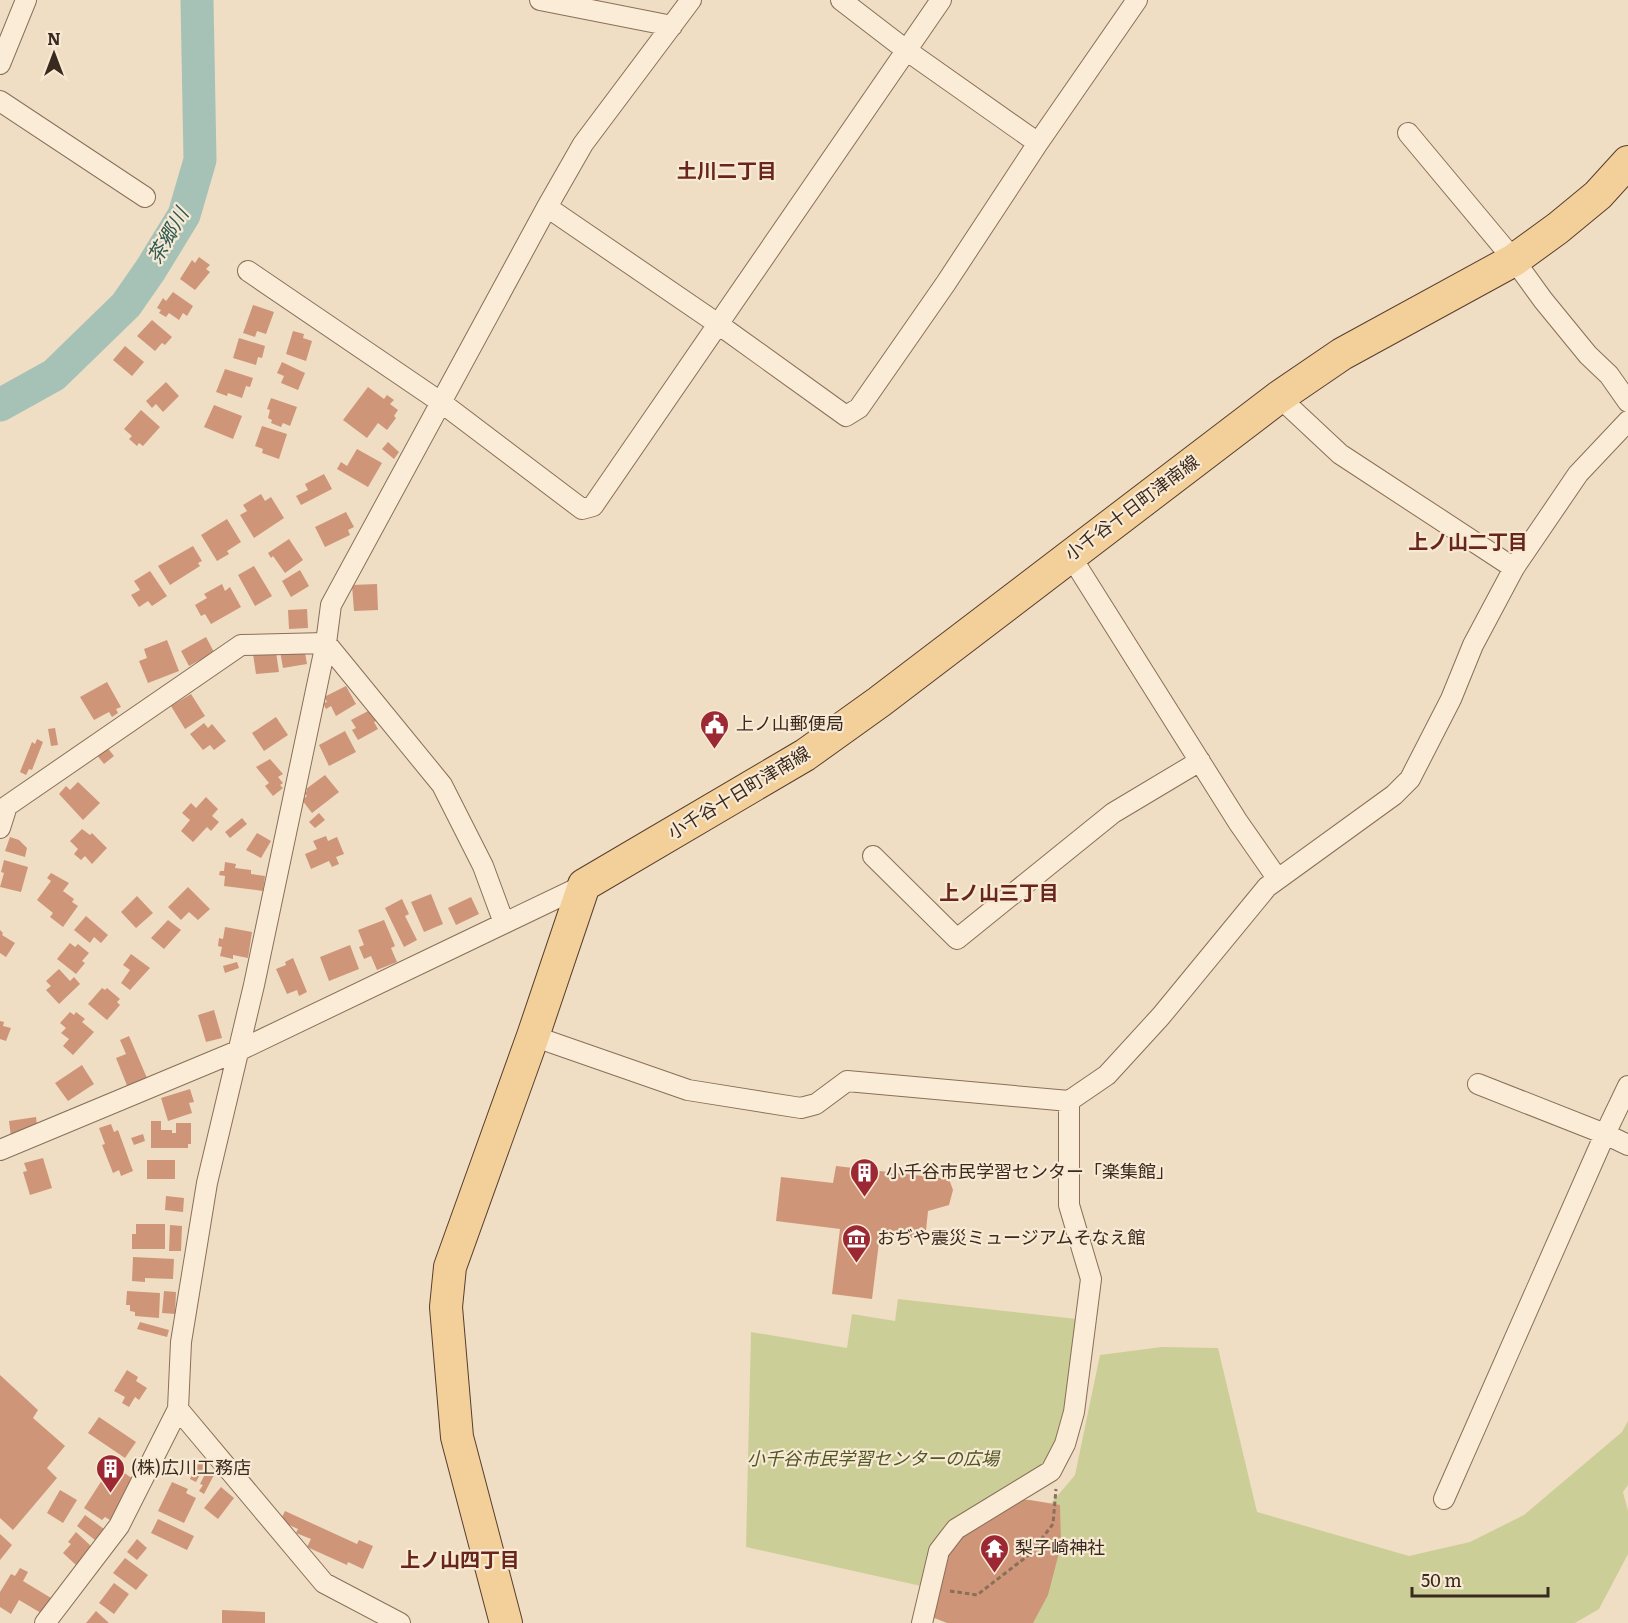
<svg xmlns="http://www.w3.org/2000/svg" width="1628" height="1623" viewBox="0 0 1628 1623" font-family="Literata,'Noto Sans JP',serif">
<style>
.green{fill:#ccce97}
.lines{fill:none;stroke-linecap:round;stroke-linejoin:round}
.river{stroke:#a6c2b7;stroke-width:33}
.building{fill:#cf9578}
.minor-casing{stroke:#8a6f59;stroke-width:22}
.primary-casing{stroke:#583e2e;stroke-width:34}
.path{stroke:#8a6f59;stroke-width:3;stroke-dasharray:4.5 3;stroke-linecap:butt}
.minor{stroke:#faecd7;stroke-width:20}
.primary{stroke:#f3d09a;stroke-width:32}
.labels{text-anchor:middle;stroke-width:4.5;stroke-linejoin:round;paint-order:stroke}
.street-label{font-size:18px;fill:#3a291e;stroke:#f7e9d3}
.poi-label{font-size:18px;fill:#3a291e;stroke:#f7e9d3;text-anchor:start}
.park-label{font-size:18px;font-style:italic;fill:#4f5724;stroke:#f7e9d3}
.neighbourhood-label{font-size:20px;font-weight:bold;fill:#68251c;stroke:#f7e9d3}
.water-label{font-size:20px;font-style:italic;fill:#2d5a53;stroke:#f7e9d3}
</style>
<rect width="100%" height="100%" fill="#efdec3"/>
<path class="green" d="M898,1299L1086,1320L1060,1454L930,1588L746,1547L751,1332L847,1348L852,1314L895,1321Z
M1162,1347L1218,1348L1257,1512L1409,1556L1470,1542L1524,1515L1622,1432L1628,1421V1485L1623,1492L1628,1511V1554L1599,1609L1575,1623H950L1075,1475L1100,1355Z"/>
<g class="lines">
<path class="river" d="M0,405L54,375L126,305L151,269L184,215L200,160L197,0"/>
</g>
<path class="building" d="M199,257L210,265L206,269L210,272L195,290L180,279L192,260L195,263Z
M173,292L193,306L187,316L183,313L179,320L169,313L166,317L159,313L161,310L157,308L163,298L166,301Z
M253,305L274,312L266,334L257,331L255,337L243,333Z
M152,320L172,337L165,345L162,343L155,351L137,336Z
M293,331L304,334L303,338L312,341L306,361L286,354Z
M239,338L265,346L262,358L258,357L256,365L233,358Z
M125,346L144,362L132,376L113,360Z
M282,362L305,373L298,390L281,383L284,376L277,373Z
M225,369L253,378L250,387L246,386L242,398L228,393L227,396L216,392Z
M166,382L179,396L163,412L156,404L152,408L146,401Z
M368,387L384,399L387,395L394,400L390,404L398,410L394,416L396,418L387,430L378,423L367,438L343,420Z
M271,398L297,407L290,426L283,423L281,427L271,423L272,420L268,418L270,410L267,409Z
M214,405L242,416L233,439L204,427Z
M141,410L160,427L143,446L139,443L137,446L129,439L132,436L124,429Z
M262,426L287,434L279,459L262,453L263,449L255,446Z
M388,442L399,452L394,459L382,449Z
M357,449L382,463L368,487L337,469L341,462L347,466Z
M324,474L332,489L301,505L296,496L308,490L305,484Z
M261,494L265,501L271,497L284,518L254,538L240,515L247,511L243,505Z
M346,512L354,527L348,530L350,535L325,547L315,527Z
M227,519L241,542L227,551L229,554L217,561L201,535Z
M289,539L303,560L285,573L273,556L271,558L268,553Z
M193,546L202,561L198,563L200,566L170,585L158,566Z
M254,566L272,596L255,606L238,575Z
M300,570L309,586L291,597L282,581Z
M150,571L167,596L152,606L148,601L139,607L131,595L140,590L134,581Z
M222,584L225,591L230,587L241,607L211,624L205,614L201,616L195,605L207,598L204,594Z
M377,584L378,610L354,611L352,585Z
M307,609L308,628L289,629L288,610Z
M206,637L215,654L202,665L200,660L189,666L181,651Z
M167,640L179,671L148,683L139,661L147,658L144,649Z
M304,647L307,664L283,668L280,651Z
M276,652L279,672L256,674L253,654Z
M107,682L121,707L116,709L118,713L112,717L109,712L94,720L80,697Z
M346,686L356,704L336,716L331,706L326,709L323,703L327,702L324,697Z
M191,694L205,716L185,729L171,706Z
M372,709L378,720L374,722L378,729L358,740L352,730L356,728L351,720Z
M276,717L288,735L264,751L252,733Z
M204,723L208,728L212,724L226,741L214,750L210,745L203,750L190,734Z
M55,728L58,745L51,746L48,729Z
M345,731L356,752L329,766L319,745Z
M37,739L43,742L32,770L29,769L26,775L20,772L32,742L35,744Z
M106,746L114,756L104,764L96,754Z
M270,759L283,774L278,777L283,783L280,785L283,788L273,796L265,786L269,783L256,767Z
M325,775L339,792L312,813L302,800L307,796L304,793L307,791L306,789Z
M78,782L100,803L83,820L59,794L66,786L70,790Z
M206,797L218,809L212,816L219,822L211,831L207,827L193,842L181,831L190,820L182,813L191,803L196,808Z
M319,813L325,820L315,828L309,822Z
M242,818L247,824L230,838L225,832Z
M82,829L90,835L92,833L107,848L92,864L85,856L81,860L74,854L78,849L70,841Z
M257,833L271,841L261,858L246,850Z
M326,836L328,841L337,837L344,854L336,857L339,864L332,867L329,861L311,869L305,854L317,849L313,841Z
M10,837L19,840L27,848L25,857L5,851Z
M4,860L28,867L21,892L0,887L4,873L1,872Z
M225,862L236,864L235,868L251,870V874L265,876L263,891L224,886L225,876L219,875L220,871H224Z
M51,873L69,883L63,891L74,899L72,902L78,906L63,927L50,917L53,913L37,900L51,881L47,878Z
M188,887L210,909L198,920L189,912L181,920L168,907Z
M431,894L443,924L424,932L411,902Z
M137,896L153,913L136,928L121,912Z
M471,897L479,914L456,925L448,908Z
M402,899L409,914L405,916L417,940L404,947L385,908Z
M86,916L108,935L101,943L94,937L90,943L74,930Z
M168,920L181,930L164,949L151,938Z
M384,920L395,946L391,948L397,962L377,970L371,956L364,959L359,947L364,945L358,930Z
M225,927L252,932L248,958L233,955V959L220,956L222,947L218,946L219,938L223,939Z
M0,930L3,933L2,935L15,943L6,957L0,953Z
M70,943L75,947L78,944L89,953L82,961L85,963L76,974L57,959Z
M350,945L359,969L329,981L320,957Z
M131,954L150,968L130,990L121,983L130,970L123,965Z
M293,958L307,992L299,996L297,990L287,994L276,969L286,965L285,962Z
M237,962L239,968L225,973L223,966Z
M59,969L70,981L74,977L80,984L59,1004L46,990L51,986L46,981Z
M102,988L105,990L107,988L120,999L117,1002L120,1005L107,1020L88,1004Z
M214,1010L222,1038L206,1042L198,1015Z
M70,1012L74,1015L76,1012L85,1019L82,1022L94,1032L73,1055L63,1046L69,1039L61,1033L66,1028L60,1023Z
M0,1021L4,1022L3,1026L11,1028L6,1041L0,1039Z
M129,1036L150,1085L130,1093L116,1058L126,1054L120,1040Z
M82,1065L94,1084L68,1101L55,1083Z
M190,1089L194,1102L189,1103L192,1113L168,1121L161,1098Z
M36,1117L38,1134L11,1137L9,1121Z
M151,1121H161V1130H172V1133H176V1123H191V1144H188V1148H151Z
M111,1124L114,1132L118,1130L133,1171L121,1176L119,1170L113,1173L102,1145L105,1144L99,1128Z
M143,1134L145,1141L134,1145L131,1138Z
M43,1158L52,1188L30,1195L23,1172L27,1171L24,1163Z
M147,1160H175V1179H147Z
M836,1166L949,1179L953,1190L949,1205L928,1211L925,1240L880,1234L872,1299L832,1294L840,1229L776,1221L781,1177L833,1183Z
M166,1196L184,1198L183,1212L165,1210Z
M136,1224H165V1249H132V1234H136Z
M170,1225L182,1226L181,1251H169Z
M133,1257L174,1259L173,1279L145,1278V1282L132,1281Z
M127,1291L160,1293L159,1318L135,1316V1312L130,1311V1305H126Z
M164,1291L176,1292L175,1314L162,1313Z
M140,1322L169,1330L167,1337L137,1329Z
M127,1370L138,1377L136,1381L147,1388L139,1400L135,1397L129,1407L122,1403L125,1397L114,1391Z
M0,1375L38,1410L33,1418L65,1446L47,1468L57,1478L13,1530L0,1518Z
M99,1417L136,1442L125,1458L88,1433Z
M115,1460L124,1466L120,1470L136,1481L110,1520L105,1517L102,1520L84,1508Z
M199,1462L205,1465L196,1482L190,1479Z
M207,1470L215,1473L204,1494L199,1491L203,1485L200,1484Z
M172,1482L188,1489L186,1493L196,1498L184,1523L158,1511Z
M221,1487L234,1498L218,1519L204,1508Z
M60,1490L77,1500L63,1523L47,1513Z
M1004,1499L1030,1500L1060,1505L1061,1545L1048,1595L1033,1623H947L924,1614L939,1551Z
M285,1511L357,1544L359,1540L373,1546L363,1569L348,1562L347,1565L307,1547L311,1539L296,1533L298,1529L280,1521Z
M85,1515L104,1529L95,1540L77,1526Z
M158,1519L194,1536L187,1550L151,1533Z
M76,1532L92,1547L76,1565L63,1553L71,1544L68,1542Z
M0,1534L12,1545L0,1560Z
M137,1539L147,1548L137,1560L127,1552Z
M125,1558L148,1575L136,1590L113,1573Z
M20,1568L28,1572L23,1581L51,1598L41,1613L19,1600L11,1614L0,1607V1592L11,1574L15,1576Z
M114,1583L129,1594L114,1614L99,1603Z
M222,1610L265,1612V1623H222Z
M96,1611L109,1623H86Z"/>
<g class="lines">
<defs>
<path id="minor" d="M540,0L672,26
M841,0L906,50L1038,143
M0,64L26,0
M0,101L145,197
M1408,133L1514,260L1543,300L1588,355L1609,375L1628,402
M547,207L718,324L846,416L859,408L946,283L1038,143L1137,0
M248,271L442,403L582,509L593,506L941,0
M1279,397L1340,454L1514,568
M1070,555L1238,822L1277,878
M326,643L442,785L483,866L504,923
M0,828L7,806L241,645L326,643
M873,856L957,939L1113,813L1200,761
M533,1036L688,1090L801,1108L816,1104L847,1081L1069,1101L1107,1075L1161,1016L1267,887L1394,795L1410,779L1451,699L1473,645L1514,568L1578,474L1628,421
M1478,1084L1605,1134L1628,1145
M0,1150L240,1050L584,885
M178,1409L324,1583L400,1623
M1444,1499L1605,1134L1628,1086
M45,1623L119,1526L178,1409L181,1342L207,1183L254,985L326,643L331,605L547,207L583,144L691,0
M922,1623L939,1551L956,1529L1051,1471L1065,1444L1074,1412L1091,1279L1069,1205V1101"/>
<path id="primary" d="M506,1623L457,1437L446,1307L450,1267L533,1036L584,885L805,755L879,702L1279,397L1342,354L1514,260L1558,228L1598,195L1628,162"/>
</defs>
<use href="#minor" class="minor-casing"/>
<use href="#primary" class="primary-casing"/>
<path class="path" d="M950,1591L977,1595L1030,1554L1053,1524L1056,1489"/>
<use href="#minor" class="minor"/>
<use href="#primary" class="primary"/>
</g>
<defs>
<symbol id="civic-pin" viewBox="-11 -11 22 30"><path d="M0 17L-7.5 6A9.5 9.5 0 1 1 7.5 6Z" fill="#9b2832" stroke="#f7e9d3"/><path d="M-.6-6.5H3V-4.5H.6V-3L4-1V1h2V6H-6V1h2V-1L-.6-3ZM-1.2 2.5V6h2.4V2.5Z" fill="#fff"/></symbol>
<symbol id="building-pin" viewBox="-11 -11 22 30"><path d="M0 17L-7.5 6A9.5 9.5 0 1 1 7.5 6Z" fill="#9b2832" stroke="#f7e9d3"/><path d="M-4-6H4V6H1V3H-1V6H-4ZM-2.5-4.3h1.7v1.8h-1.7ZM.8-4.3h1.7v1.8H.8ZM-2.5-1h1.7V.8h-1.7ZM.8-1h1.7V.8H.8Z" fill="#fff"/></symbol>
<symbol id="museum-pin" viewBox="-11 -11 22 30"><path d="M0 17L-7.5 6A9.5 9.5 0 1 1 7.5 6Z" fill="#9b2832" stroke="#f7e9d3"/><path d="M0-6L6-3V-2H-6V-3ZM-5-1h2V3h-2ZM-1-1h2V3h-2ZM3-1h2V3H3ZM-6 4H6V6H-6Z" fill="#fff"/></symbol>
<symbol id="temple-pin" viewBox="-11 -11 22 30"><path d="M0 17L-7.5 6A9.5 9.5 0 1 1 7.5 6Z" fill="#9b2832" stroke="#f7e9d3"/><path d="M0-6L5-2H3V0L6.5 2.5H4V6H1.5V3h-3V6H-4V2.5H-6.5L-3 0V-2H-5Z" fill="#fff"/></symbol>
</defs>
<g fill-rule="evenodd">
<use href="#civic-pin" x="698" y="708" width="33" height="45"/>
<use href="#building-pin" x="848" y="1156" width="33" height="45"/>
<use href="#museum-pin" x="840" y="1222" width="33" height="45"/>
<use href="#building-pin" x="94" y="1452" width="33" height="45"/>
<use href="#temple-pin" x="978" y="1532" width="33" height="45"/>
</g>
<g class="labels">
<g class="street-label">
<text transform="translate(1132 508) rotate(-37)" y="6">小千谷十日町津南線</text>
<text transform="translate(739 793) rotate(-31)" y="6">小千谷十日町津南線</text>
</g>
<g class="poi-label">
<text x="736" y="730">上ノ山郵便局</text>
<text x="886" y="1178">小千谷市民学習センター「楽集館」</text>
<text x="877" y="1244">おぢや震災ミュージアムそなえ館</text>
<text x="131" y="1474">(株)広川工務店</text>
<text x="1015" y="1554">梨子崎神社</text>
</g>
<g class="park-label">
<text x="873" y="1465">小千谷市民学習センターの広場</text>
</g>
<g class="neighbourhood-label">
<text x="727" y="178">土川二丁目</text>
<text x="1468" y="549">上ノ山二丁目</text>
<text x="999" y="900">上ノ山三丁目</text>
<text x="460" y="1567">上ノ山四丁目</text>
</g>
<g class="water-label">
<text transform="translate(168 236) rotate(-60)" y="7">茶郷川</text>
</g>
</g>
<g transform="translate(54 54)" stroke="#f7e9d3" stroke-width="4.5" paint-order="stroke">
<path d="M0-4.5L10 22L0 15L-10 22Z" fill="#3a291e"/>
<text y="-9" font-size="16" font-weight="bold" text-anchor="middle" fill="#3a291e">N</text>
</g>
<path d="M1412 1587v9h136v-9" fill="none" stroke="#3a291e" stroke-width="3"/>
<text x="1421" y="1587" font-size="18" fill="#3a291e" stroke="#f7e9d3" stroke-width="4.5" paint-order="stroke">50 m</text>
</svg>
